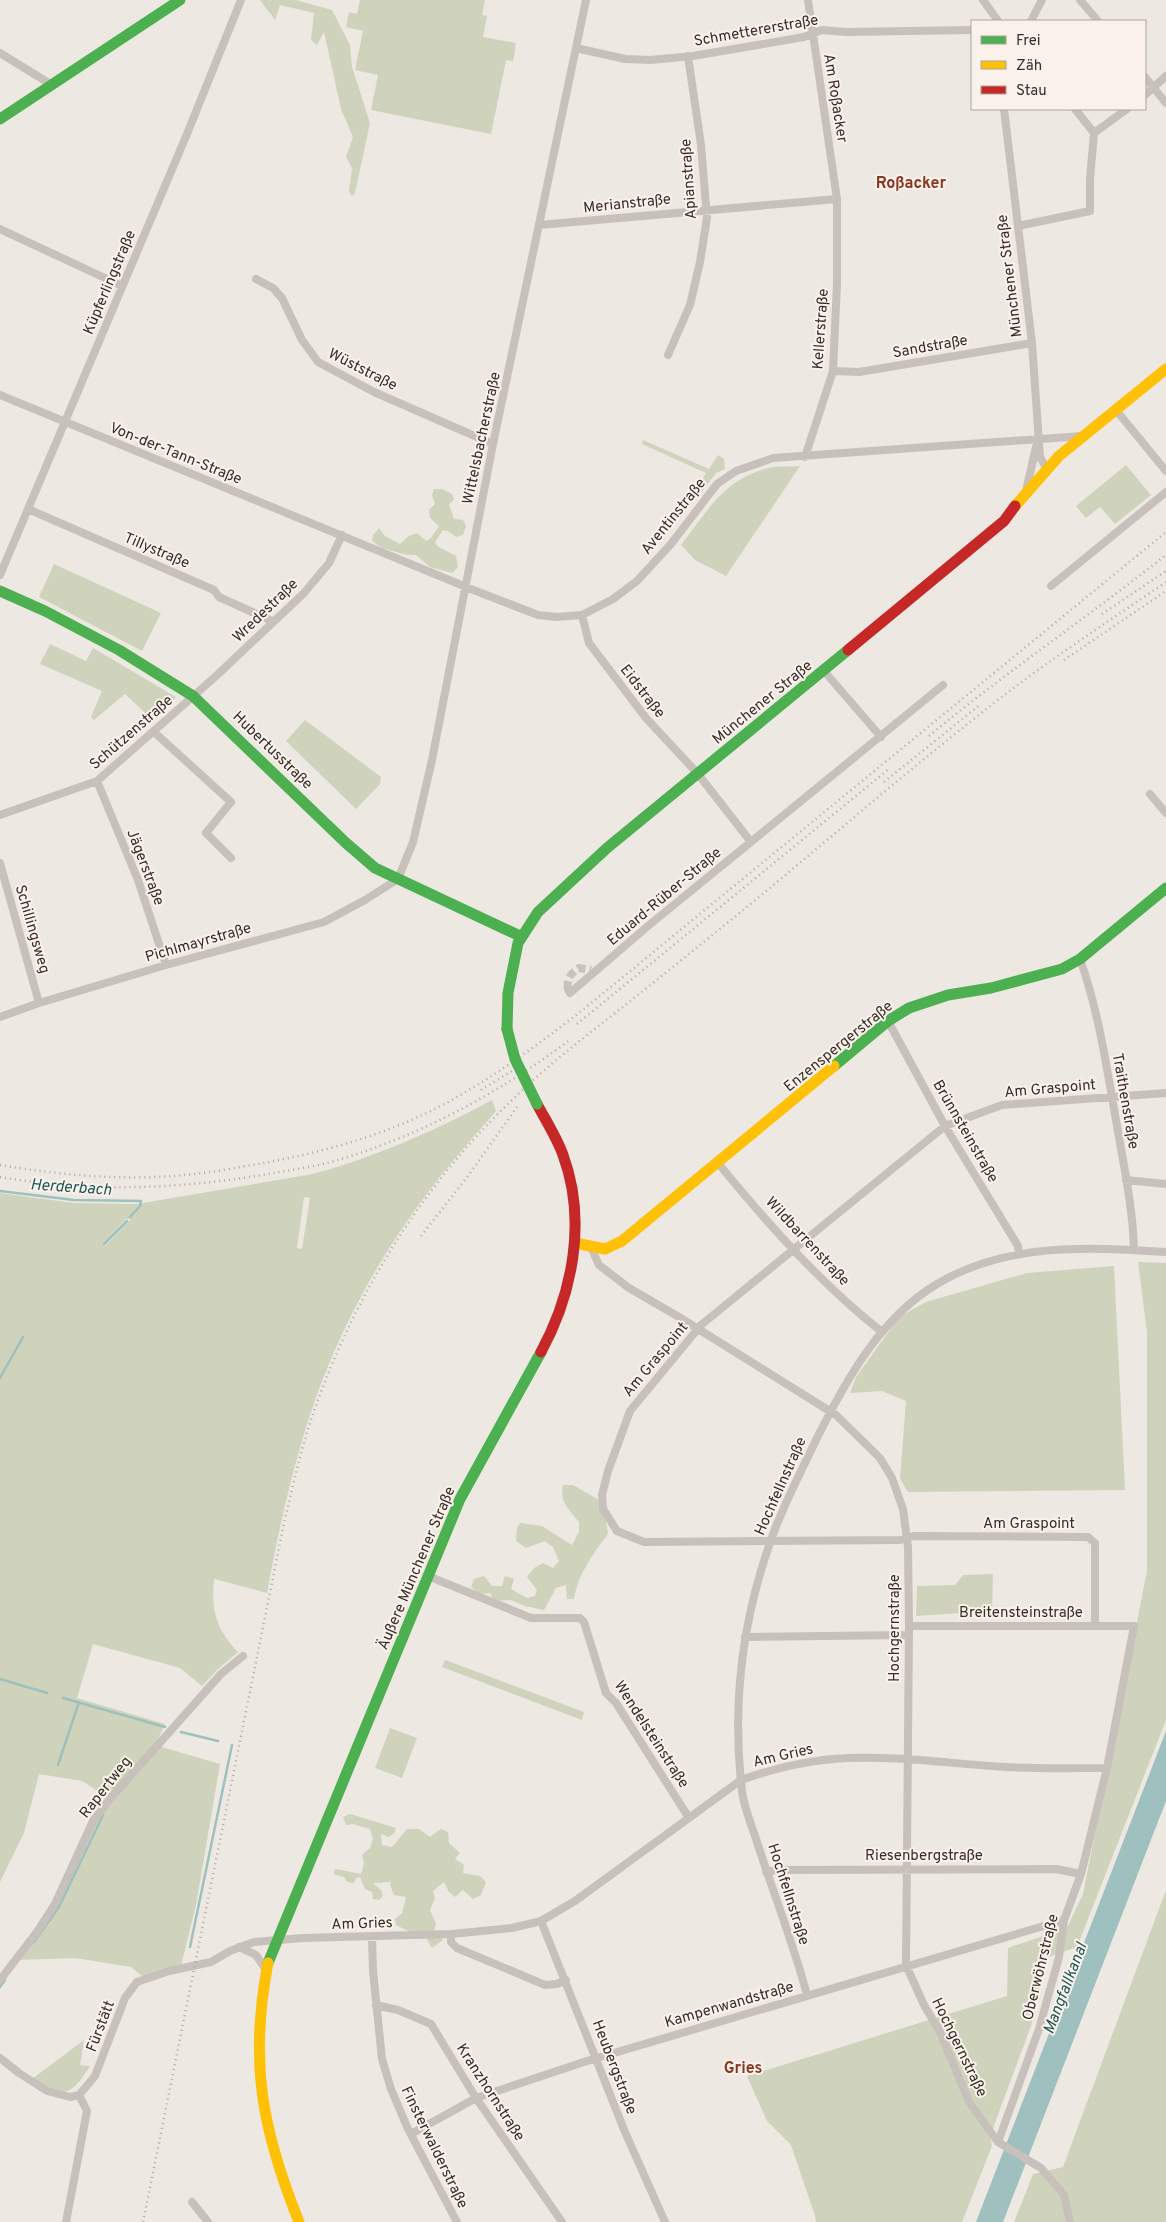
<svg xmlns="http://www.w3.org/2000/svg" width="1166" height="2222" viewBox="0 0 1166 2222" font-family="Overpass,sans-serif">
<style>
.green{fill:#cfd3bc;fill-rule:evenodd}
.water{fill:#9ec0be}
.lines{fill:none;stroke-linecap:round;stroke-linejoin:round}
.stream{stroke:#9ec0be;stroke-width:2.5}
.street-tunnel{stroke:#c9c3bd;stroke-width:8;stroke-dasharray:8 4;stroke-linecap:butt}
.street{stroke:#c7c0bb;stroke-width:8}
.fast{stroke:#4caf50;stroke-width:11}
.slow{stroke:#ffc107;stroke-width:11}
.jam{stroke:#c62828;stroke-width:11}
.rail{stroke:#afa9a5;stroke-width:2.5;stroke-dasharray:1 4;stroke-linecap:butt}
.fast-bridge{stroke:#4caf50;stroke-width:11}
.labels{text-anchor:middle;stroke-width:4;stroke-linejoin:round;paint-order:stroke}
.street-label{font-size:15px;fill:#382d29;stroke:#faf2ea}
.neighbourhood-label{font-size:16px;font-weight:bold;fill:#873722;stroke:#faf2ea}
.water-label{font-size:16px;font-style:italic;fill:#1e5759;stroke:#faf2ea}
</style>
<rect width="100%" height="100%" fill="#ede8e2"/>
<path class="green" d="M260,0H296L332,10L350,45L352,67L370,123L355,193L352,196L349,192L352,168L346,157L353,137L341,109L324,32L317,45L311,40L314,13L280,5L275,20Z
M360,0H485L482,15L487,16L483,37L516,43L513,61L506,60L491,134L371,110L378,75L355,70L363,31L346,27L349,12L357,14Z
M643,440L709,469L718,455L724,459L725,469L716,473L697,498L694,495L706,473L642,444Z
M1126,465L1151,495L1115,524L1100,507L1086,518L1076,506Z
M800,466L726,576L695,560L681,545C709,509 725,477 773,467C782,466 791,467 800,466Z
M434,489H442L452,494L454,500L449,504L454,519L463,520L466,526L463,535L456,537L448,531L443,530L435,542L437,546L456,556L458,567L452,573L430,567L416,555H407L382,548L372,541L373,535L379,528L385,536L400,544L409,536L417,533L426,541L431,538L439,526L430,518L429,510L435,504L432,495Z
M54,564L161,613L142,651L39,597Z
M50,644L86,661L93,648L176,697L153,720L125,694L94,720L91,717L102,691L40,664Z
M305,720L381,777L380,784L356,809L286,741Z
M492,1100L496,1111C466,1146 434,1181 408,1220C360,1288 322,1368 300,1448C286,1496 276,1544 267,1593L214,1579C211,1611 216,1629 238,1652L217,1670L202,1686L180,1668L93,1644L77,1698L165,1724L155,1745L220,1764L196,1905L181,1966L143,1977L131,1967L75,1958L16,1960L39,1933L107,1797L82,1781L39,1774L24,1833L0,1882V1193L74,1203L137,1204L313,1174C375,1157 435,1131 492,1100ZM304,1197L310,1198L302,1249L297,1248ZM126,1219H131L105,1246L102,1244Z
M1138,1262L1166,1263V1720L1077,1947L1046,1958L1031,2026L990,2136L992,2146L962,2222H815L816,2219L791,2145L767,2121L747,2076L1007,1996L1008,1948L1067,1928L1083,1894L1147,1571V1332Z
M1114,1266L1125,1490L908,1492L900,1479L906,1401L882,1391L850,1393L856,1377L899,1317L926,1302L1027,1273Z
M563,1485H573L599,1500L606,1521L608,1534C593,1554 578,1574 574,1599H567L566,1585L556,1588L544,1610L525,1606L511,1600L494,1601L490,1593L479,1594L471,1587L474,1579L484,1576L492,1586H502L505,1576L514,1579L511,1589L527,1598L535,1596L537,1590L527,1577L534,1568L543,1563L553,1568L559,1561L553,1547L545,1541L526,1548L516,1541L517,1528L520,1523L542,1526L572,1545L579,1532V1522C569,1509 559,1502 563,1485Z
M993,1574L992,1611L916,1616L917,1586L955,1585L963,1575Z
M445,1660L584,1712L582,1720L442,1667Z
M390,1728L417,1738L402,1778L375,1768Z
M350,1814L396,1828L394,1834L388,1837L381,1834L382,1845L392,1847L407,1829H419L430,1837L441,1829L448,1832L449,1843L460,1853L455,1859L464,1865L463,1873L480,1876L486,1882L481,1895L473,1899L463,1890L455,1897L449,1892L444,1882L433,1891L435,1899L430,1910L436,1924L434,1931L443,1940L432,1948L422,1931L410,1932L396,1925L395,1919L402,1913L406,1897L394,1895L390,1885L391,1882L373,1883L381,1890L383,1896L379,1900L373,1899L372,1892L365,1889L360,1877L356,1878L354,1883L347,1882L344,1877L335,1875L334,1872L336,1869L361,1874L364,1863L362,1855L370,1848L373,1839L370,1829L353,1824L346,1825L343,1817Z
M1166,1890V2222H1014L1033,2174L1063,2167Z
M84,2040L80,2065L90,2066C70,2098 63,2098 32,2079Z"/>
<path class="water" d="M1166,1731V1801L1003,2222H976Z"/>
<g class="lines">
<path class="stream" d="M0,1191L74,1200L141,1201L140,1206L130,1217
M104,1244L127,1221
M0,1378L23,1337
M0,1679L47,1693
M63,1698L165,1727
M181,1732L218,1741
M58,1765L79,1702
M34,1942L59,1907L103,1815
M190,1947L232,1745
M0,1987L5,1980"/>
<path class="street-tunnel" d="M568,989C566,979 571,973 579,968L591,970"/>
<path class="street" d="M983,0L998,21
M1080,0L1098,21
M1031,21L1042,0
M576,48L625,59L650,60L693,56L804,37L822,30L845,32L972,30
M0,53L52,85
M1145,77L1166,103
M1145,95L1166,76
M1004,109L1032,343L1040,457L1047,469
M1094,133L1127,109
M539,225L837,199
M1018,226L1090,211V179L1094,133L1075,109
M0,229L122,286
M256,279L273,288L282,298L302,340L318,362L374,392L493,444
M668,355L690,305L700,262L707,218L701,145L688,56
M833,371L859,372L1032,343
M0,395L476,591L538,615L557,617L582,615L613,599L637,581L671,544L717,484L736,471L773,458L1083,436
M1116,410L1166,471
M805,457L833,371L837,283V199L808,0
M1026,491L1036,447
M28,509L214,590L219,597L272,621
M0,575L187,134L241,0
M1051,586L1166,492
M582,615L589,643L646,718L698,774L751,842
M824,671L881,737
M154,732L231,802L206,833L231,858
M97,781L138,880L166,965
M1150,794L1166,813
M0,815L97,781L215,677L304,593L329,563L342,535
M0,863L39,1003
M1080,959C1099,1012 1107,1070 1117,1126C1124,1167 1133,1209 1134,1250
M568,989L570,993L648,926L943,685
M0,1017L39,1003L166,965L324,922L365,900L398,879L413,842L432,760L493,444L586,0
M888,1021L945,1126L1018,1246L1019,1254
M718,1163C767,1223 821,1284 882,1332
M1126,1180L1166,1184
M591,1247L599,1265L629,1288L679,1317L836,1415L880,1458L892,1478L903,1509L908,1547L909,1626L906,1965L924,2005L940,2032L969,2102L998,2142L1041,2168L1064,2195L1070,2222
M428,1576L531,1618H580L584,1622L606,1693L616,1703L689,1818
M909,1626H1134L1107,1768L1081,1874L1064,1920L1059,1957L1039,2029L998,2142
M1095,1626V1543L1088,1537L914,1536L900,1540L644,1542L617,1531L603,1509L602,1495L608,1471L630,1411L701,1325L945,1126L1002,1105L1166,1093
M745,1637L909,1635
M766,1872L776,1870L1056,1869L1081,1874
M541,1921L625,2132L665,2222
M451,1934V1942L457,1948L545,1985L557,1984L566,1980
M372,1936L373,1971L382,2059L391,2089L408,2129L457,2222
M239,1947L256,1955L266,1970
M0,1980L37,1932L55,1904L93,1821L109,1800L221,1674L243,1656
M807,1995C794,1945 774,1895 758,1845C753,1828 744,1809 742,1791C732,1707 742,1621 771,1540C783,1505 801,1472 817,1438C846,1380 880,1318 937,1284C1007,1242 1088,1247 1166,1252
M376,2005L398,2010L431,2024L476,2098L562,2222
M0,2058L19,2073L47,2091L70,2097L79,2095L95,2076L125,1998L137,1982L169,1971L211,1962L230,1951L254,1942L303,1938L451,1934L512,1928L541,1921L575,1901L741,1780C775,1768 813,1759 849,1758C901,1756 953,1764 1005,1767C1039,1769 1073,1768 1107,1768
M411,2134L476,2098L587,2061L1064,1920
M192,2202L208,2222
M66,2222L87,2111L79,2095"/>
<path class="fast" d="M0,119L180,0
M0,591L45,611L119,650L193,696L346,843L375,868L520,936
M507,1029L508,993L518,943L538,912L607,848L848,650
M834,1066L888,1021L909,1008L948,995L991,988L1062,969L1080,959L1166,888
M268,1963L460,1499L541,1352"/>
<path class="slow" d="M1015,506L1059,456L1166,369
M575,1243L605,1249L622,1241L834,1066
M268,1963C249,2062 262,2130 299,2222"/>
<path class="jam" d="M848,650L1004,521L1015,506
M537,1104C546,1121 557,1138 563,1155C587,1220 573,1293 541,1352"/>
<path class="rail" d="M1102,614L1166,571
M1064,660L1166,591
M929,736C1006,672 1088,617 1166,555
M884,782L981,704
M577,1024L889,769
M481,1090L515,1069
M0,1165C61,1175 123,1181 185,1175C211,1173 238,1167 264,1163C328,1151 392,1133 450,1101C500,1073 546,1039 590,1004L1166,532
M0,1177C92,1193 183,1189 274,1173C296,1169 320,1166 341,1159C424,1134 502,1091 571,1039
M421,1236L468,1176L517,1107
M143,2222L285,1518C295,1477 304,1436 319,1397C359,1290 421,1189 503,1109C540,1071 582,1039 624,1006C667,972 710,937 753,902C834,835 914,765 998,700C1052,658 1109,621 1166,582"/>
<path class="fast-bridge" d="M507,1029L515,1059L537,1104"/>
</g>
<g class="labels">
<g class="street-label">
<text transform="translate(756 30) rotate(-10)" y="5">Schmettererstraße</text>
<text transform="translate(836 98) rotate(81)" y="5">Am Roßacker</text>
<text transform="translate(688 179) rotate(-94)" y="5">Apianstraße</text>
<text transform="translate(627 203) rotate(-6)" y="5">Merianstraße</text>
<text transform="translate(1009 276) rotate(-97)" y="5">Münchener Straße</text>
<text transform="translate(109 282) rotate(-67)" y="5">Küpferlingstraße</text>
<text transform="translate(820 329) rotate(-86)" y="5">Kellerstraße</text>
<text transform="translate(930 346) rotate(-10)" y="5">Sandstraße</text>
<text transform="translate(363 369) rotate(27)" y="5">Wüststraße</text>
<text transform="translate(481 438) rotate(-78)" y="5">Wittelsbacherstraße</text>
<text transform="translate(176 453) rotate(22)" y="5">Von-der-Tann-Straße</text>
<text transform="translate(673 516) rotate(-51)" y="5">Aventinstraße</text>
<text transform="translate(157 550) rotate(23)" y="5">Tillystraße</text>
<text transform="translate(265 610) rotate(-44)" y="5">Wredestraße</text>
<text transform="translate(643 691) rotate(52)" y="5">Eidstraße</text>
<text transform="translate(762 702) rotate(-39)" y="5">Münchener Straße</text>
<text transform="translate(131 732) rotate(-41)" y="5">Schützenstraße</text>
<text transform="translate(273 750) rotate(44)" y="5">Hubertusstraße</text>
<text transform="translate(146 867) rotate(69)" y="5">Jägerstraße</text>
<text transform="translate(664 896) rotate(-40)" y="5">Eduard-Rüber-Straße</text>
<text transform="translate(33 929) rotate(74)" y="5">Schillingsweg</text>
<text transform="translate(198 942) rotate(-16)" y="5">Pichlmayrstraße</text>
<text transform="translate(838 1046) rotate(-39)" y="5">Enzenspergerstraße</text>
<text transform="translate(1050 1088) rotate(-5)" y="5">Am Graspoint</text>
<text transform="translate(1126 1101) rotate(80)" y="5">Traithenstraße</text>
<text transform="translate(966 1131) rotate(60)" y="5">Brünnsteinstraße</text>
<text transform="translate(808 1241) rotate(47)" y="5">Wildbarrenstraße</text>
<text transform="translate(655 1359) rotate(-50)" y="5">Am Graspoint</text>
<text transform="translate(780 1486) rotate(-66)" y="5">Hochfellnstraße</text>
<text x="1029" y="1528">Am Graspoint</text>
<text transform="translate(416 1568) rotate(-67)" y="5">Äußere Münchener Straße</text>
<text x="1021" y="1617">Breitensteinstraße</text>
<text transform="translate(894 1628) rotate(-90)" y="5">Hochgernstraße</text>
<text transform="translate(652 1734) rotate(57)" y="5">Wendelsteinstraße</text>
<text transform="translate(783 1755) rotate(-13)" y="5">Am Gries</text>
<text transform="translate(105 1787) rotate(-52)" y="5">Rapertweg</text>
<text x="924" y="1860">Riesenbergstraße</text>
<text transform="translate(789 1894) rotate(72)" y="5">Hochfellnstraße</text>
<text transform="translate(362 1923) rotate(-2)" y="5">Am Gries</text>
<text transform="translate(1040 1967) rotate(-76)" y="5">Oberwöhrstraße</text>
<text transform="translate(729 2004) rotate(-16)" y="5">Kampenwandstraße</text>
<text transform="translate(100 2026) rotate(-69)" y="5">Fürstätt</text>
<text transform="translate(960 2047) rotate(64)" y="5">Hochgernstraße</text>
<text transform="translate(615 2067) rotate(69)" y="5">Heubergstraße</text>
<text transform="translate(491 2092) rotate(57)" y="5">Kranzhornstraße</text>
<text transform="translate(435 2147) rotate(64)" y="5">Finsterwalderstraße</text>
</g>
<g class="neighbourhood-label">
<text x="911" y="188">Roßacker</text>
<text x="743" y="2073">Gries</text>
</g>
<g class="water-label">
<text transform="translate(71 1186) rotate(4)" y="6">Herderbach</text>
<text transform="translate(1064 1988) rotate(-69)" y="6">Mangfallkanal</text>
</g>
</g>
<rect x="971" y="20" width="175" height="90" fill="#faf2ea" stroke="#aca39d"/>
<rect x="981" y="36" width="25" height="8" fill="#4caf50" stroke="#aca39d"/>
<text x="1016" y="45" font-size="15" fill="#382d29">Frei</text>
<rect x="981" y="61" width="25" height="8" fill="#ffc107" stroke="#aca39d"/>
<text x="1016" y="70" font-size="15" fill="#382d29">Zäh</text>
<rect x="981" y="86" width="25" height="8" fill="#c62828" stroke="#aca39d"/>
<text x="1016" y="95" font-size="15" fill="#382d29">Stau</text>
</svg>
